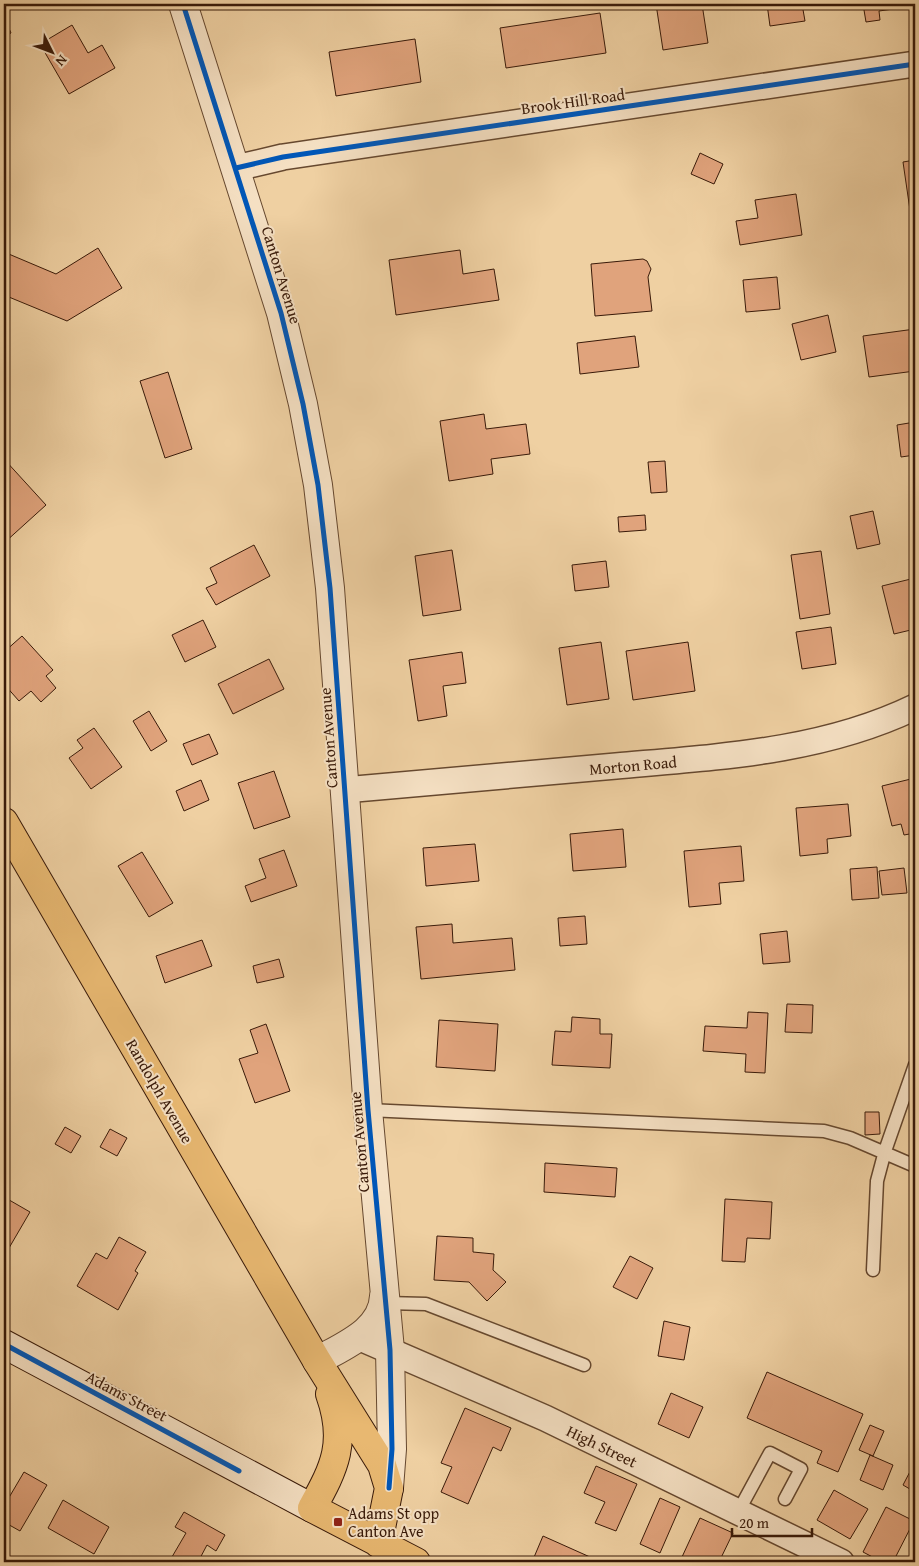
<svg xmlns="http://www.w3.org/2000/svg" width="919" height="1566" viewBox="0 0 919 1566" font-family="'Gentium Book Plus',serif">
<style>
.building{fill:#e0a37c;stroke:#391a09}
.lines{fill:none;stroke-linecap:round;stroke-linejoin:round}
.service-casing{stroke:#66482f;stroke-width:15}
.minor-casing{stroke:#66482f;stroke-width:28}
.tertiary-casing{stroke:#66482f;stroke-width:30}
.secondary-casing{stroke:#391a09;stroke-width:30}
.primary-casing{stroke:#391a09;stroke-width:30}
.service{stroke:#f5e0c3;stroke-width:12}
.minor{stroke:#f5e0c3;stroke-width:25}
.tertiary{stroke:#f5e0c3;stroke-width:28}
.secondary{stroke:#f5e0c3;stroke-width:28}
.primary{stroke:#e8b871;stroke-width:28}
.cycleway-casing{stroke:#f5e0c3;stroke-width:8}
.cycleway{stroke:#0057b8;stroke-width:5}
.poi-dot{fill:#8f2418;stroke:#f5e0c3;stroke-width:2}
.labels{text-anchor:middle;stroke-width:4;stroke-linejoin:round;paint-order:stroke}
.street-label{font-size:16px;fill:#391a09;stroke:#f5e0c3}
.poi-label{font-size:16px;fill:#391a09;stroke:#f5e0c3;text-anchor:start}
</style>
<rect width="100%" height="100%" fill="#efd0a2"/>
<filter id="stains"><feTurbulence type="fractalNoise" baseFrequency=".004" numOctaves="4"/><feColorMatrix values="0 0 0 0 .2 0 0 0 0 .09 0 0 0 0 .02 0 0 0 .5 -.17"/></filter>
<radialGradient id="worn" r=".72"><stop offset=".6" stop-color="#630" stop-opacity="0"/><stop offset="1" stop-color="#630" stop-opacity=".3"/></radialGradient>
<path class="building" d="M656,4H702L708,43L663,50Z
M767,4H802L805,21L770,26Z
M863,4H915V6L879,11L880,20L866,22Z
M600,13L606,53L506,68L500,28Z
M4,17L11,33L4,37Z
M72,25L88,53L102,45L115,68L69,94L40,44Z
M415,39L421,82L336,96L329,52Z
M700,153L723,164L714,184L691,174Z
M915,160V223L912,224L903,162Z
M796,194L802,235L740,245L736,221L758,218L755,200Z
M98,248L122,288L67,321L4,295V252L56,274Z
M460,250L463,274L494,269L499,300L396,315L389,260Z
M643,259L647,261L651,269L648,277L652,311L595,316L591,264Z
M777,277L780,309L746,312L743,280Z
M828,315L836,352L801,360L792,324Z
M915,329V371L869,377L863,336Z
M635,336L639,367L580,374L577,343Z
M168,372L192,449L165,458L140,381Z
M484,414L486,429L526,424L530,454L491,459L493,474L449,481L440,421Z
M915,422V455L901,457L897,425Z
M4,459L46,505L4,543Z
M665,461L667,492L651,493L648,462Z
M873,511L880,544L857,549L850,516Z
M645,515L646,530L619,532L618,517Z
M254,545L270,576L216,605L206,588L217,583L210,568Z
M452,550L461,610L423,616L415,556Z
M821,551L830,614L800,619L791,555Z
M606,561L609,587L575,591L572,565Z
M915,578V629L894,634L882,586Z
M203,620L216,647L185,662L172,635Z
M831,627L836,664L802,669L796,632Z
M22,636L53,670L46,676L56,688L41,702L31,691L19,701L4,684V652Z
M601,642L609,699L567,705L559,648Z
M688,642L695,691L633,700L626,651Z
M462,652L466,683L443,686L447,716L418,721L409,660Z
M269,659L284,689L233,714L218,684Z
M149,711L167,741L151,751L133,721Z
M94,728L122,767L91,789L69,758L83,748L77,740Z
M209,734L218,754L192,765L183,744Z
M274,771L290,817L254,829L238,783Z
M915,778V833L904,835L901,824L892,826L882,786Z
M201,780L209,800L184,811L176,791Z
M848,804L851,836L827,839L828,853L800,856L796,808Z
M623,829L626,867L573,871L570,834Z
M475,844L479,881L426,886L423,848Z
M741,846L744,881L719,883L721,904L689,907L684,851Z
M284,850L297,886L251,902L245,886L266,878L259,859Z
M142,852L173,903L149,917L118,866Z
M877,867L879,898L852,900L850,869Z
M904,868L907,893L882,895L879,871Z
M585,916L587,944L560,946L558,918Z
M452,924L453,943L512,938L515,970L421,979L416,927Z
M787,931L790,962L763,964L760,934Z
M202,940L212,966L165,983L156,956Z
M279,959L284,977L257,983L253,966Z
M787,1004L813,1005L812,1033L785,1032Z
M748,1012L768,1013L765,1073L745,1072L746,1054L703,1051L705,1026L747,1028Z
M572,1017L600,1019V1034H612L610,1068L552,1065L555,1031L571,1032Z
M439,1020L498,1024L495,1071L436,1067Z
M266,1024L290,1091L255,1103L239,1059L258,1053L250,1030Z
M865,1112H879L880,1134L865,1135Z
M65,1127L81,1136L71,1153L55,1144Z
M110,1129L127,1138L117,1156L100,1147Z
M545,1163L617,1168L615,1197L544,1192Z
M4,1197L30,1212L9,1248L4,1245Z
M725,1199L772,1202L770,1239L747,1238L745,1262L722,1261Z
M437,1236L473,1238V1252L494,1254L493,1270L506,1282L487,1301L469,1282L434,1280Z
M119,1237L146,1252L135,1271L138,1273L118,1310L77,1286L96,1253L107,1259Z
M630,1256L653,1268L637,1299L613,1287Z
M664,1321L690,1327L684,1360L658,1356Z
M767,1372L863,1414L838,1472L817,1463L822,1451L747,1418Z
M671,1393L703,1407L689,1438L658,1424Z
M465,1408L511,1428L501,1451L493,1447L468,1504L441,1492L452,1467L441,1463Z
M870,1425L884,1431L873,1456L859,1450Z
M870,1455L893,1465L883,1490L860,1480Z
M915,1462V1492L903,1485Z
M596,1466L637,1484L616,1531L595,1523L605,1502L584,1493Z
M24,1472L47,1485L20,1531L4,1522V1506Z
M834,1490L868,1509L850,1539L817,1520Z
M660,1498L680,1507L660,1553L640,1544Z
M63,1500L109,1527L94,1554L48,1528Z
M886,1507L914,1521L893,1562H882L863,1552Z
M184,1512L225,1535L216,1551L207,1545L198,1562H169L186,1533L175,1527Z
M700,1518L733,1533L719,1562H693L682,1557Z
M543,1536L590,1557L588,1562H532Z"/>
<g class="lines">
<defs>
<path id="service" d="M368,1110L824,1131L850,1138L915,1166
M873,1270L877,1181L885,1151L915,1065
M386,1303L426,1304L584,1365
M738,1512L770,1453L801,1469L785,1499"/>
<path id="minor" d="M236,168L283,157L915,64
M344,790C435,782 526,774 616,766C718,757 822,752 915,707
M358,1337L545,1418L841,1562"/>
<path id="tertiary" d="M183,4L281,313L303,404L318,485L330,588L368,1110L390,1350L392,1449L389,1488
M317,1361C343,1346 383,1331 384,1296"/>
<path id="secondary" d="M4,1344L312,1508"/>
<path id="primary" d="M4,822L317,1361L382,1465L389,1488L378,1543
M330,1394C347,1442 335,1467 312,1508L416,1562"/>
</defs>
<use href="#service" class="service-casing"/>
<use href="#minor" class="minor-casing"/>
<use href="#tertiary" class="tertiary-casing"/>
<use href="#secondary" class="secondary-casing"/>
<use href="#primary" class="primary-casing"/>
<use href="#service" class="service"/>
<use href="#minor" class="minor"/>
<use href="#tertiary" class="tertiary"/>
<use href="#secondary" class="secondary"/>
<use href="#primary" class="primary"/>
<defs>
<path id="cycleway" d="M183,4L281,313L303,404L318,485L330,588L368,1110L390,1350L392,1449L389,1488
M236,168L283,157L915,64
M4,1344L239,1471"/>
</defs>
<use href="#cycleway" class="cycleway-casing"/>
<use href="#cycleway" class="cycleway"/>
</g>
<rect class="poi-dot" x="333" y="1517" width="10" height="10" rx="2.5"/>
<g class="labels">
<g class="street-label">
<text transform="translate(573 101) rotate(-8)" y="6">Brook Hill Road</text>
<text transform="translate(282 275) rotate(73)" y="6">Canton Avenue</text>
<text transform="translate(328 738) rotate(-94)" y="6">Canton Avenue</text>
<text transform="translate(633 765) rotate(-5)" y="6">Morton Road</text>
<text transform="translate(160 1091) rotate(60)" y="6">Randolph Avenue</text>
<text transform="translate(359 1142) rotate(-95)" y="6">Canton Avenue</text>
<text transform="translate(127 1396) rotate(28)" y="6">Adams Street</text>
<text transform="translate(602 1446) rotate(26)" y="6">High Street</text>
</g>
<g class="poi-label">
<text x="348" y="1519">Adams St opp<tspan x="348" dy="18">Canton Ave</tspan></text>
</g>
</g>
<rect width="919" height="1566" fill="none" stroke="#efd0a2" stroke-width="20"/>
<rect x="5" y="5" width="909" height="1556" fill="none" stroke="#391a09" stroke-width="2.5"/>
<rect x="10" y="10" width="899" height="1546" fill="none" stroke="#391a09"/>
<g transform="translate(52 52) rotate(132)" stroke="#f5e0c3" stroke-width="4" paint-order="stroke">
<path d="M0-4L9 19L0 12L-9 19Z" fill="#391a09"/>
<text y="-8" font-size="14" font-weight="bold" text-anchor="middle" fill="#391a09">N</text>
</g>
<path d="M732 1528v8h80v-8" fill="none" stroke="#391a09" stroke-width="2.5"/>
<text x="739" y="1528" font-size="15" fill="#391a09" stroke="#f5e0c3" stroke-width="4" paint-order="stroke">20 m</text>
<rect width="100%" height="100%" filter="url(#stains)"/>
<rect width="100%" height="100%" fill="url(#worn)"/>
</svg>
